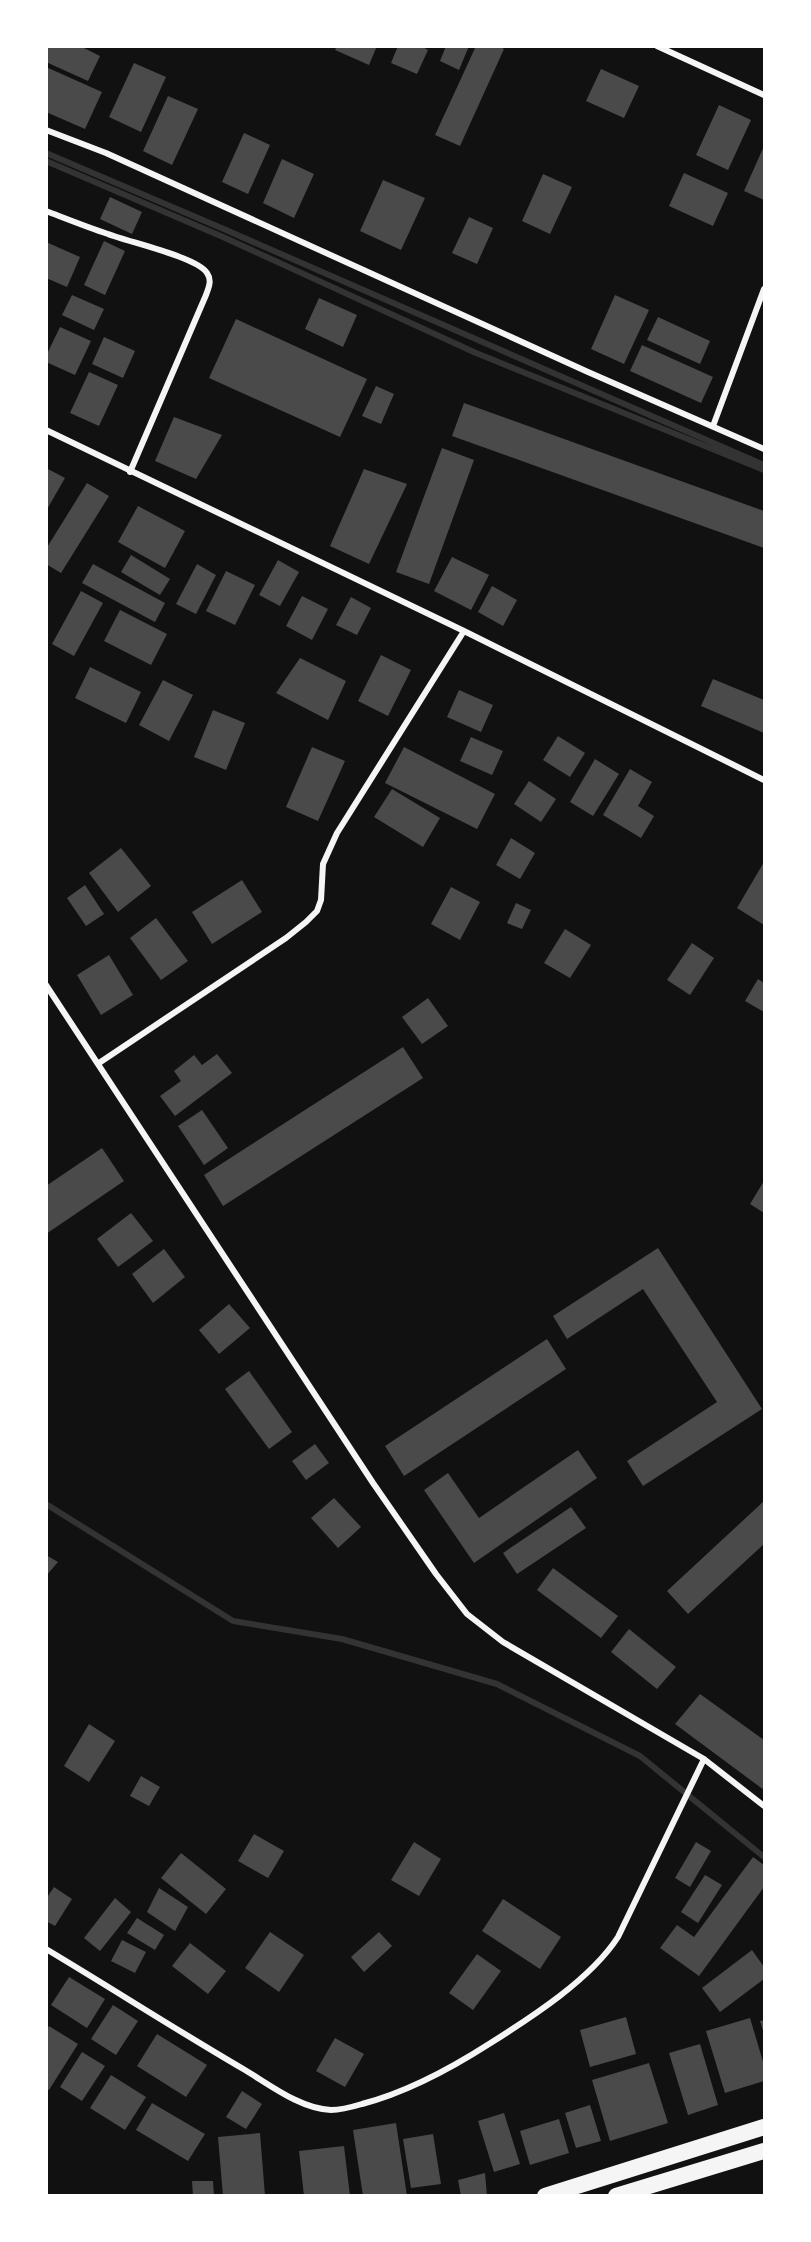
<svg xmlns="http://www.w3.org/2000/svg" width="811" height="2242" viewBox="0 0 811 2242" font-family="'Sofia Sans Condensed',sans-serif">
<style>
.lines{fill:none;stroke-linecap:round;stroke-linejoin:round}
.stream{stroke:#333;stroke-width:6}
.building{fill:#4a4a4a}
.minor{stroke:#f5f5f5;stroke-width:6}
.trunk{stroke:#f5f5f5;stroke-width:16}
</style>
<rect width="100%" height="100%" fill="#111"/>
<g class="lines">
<path class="stream" d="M46,153L226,230L764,465
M46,161L223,237L476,353L764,470
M46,1504L233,1621L342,1639L497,1684L640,1756L764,1857"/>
</g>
<path class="building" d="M46,46H80L100,56L88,81L46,62Z
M337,46H377L369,65L335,50Z
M398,46H421L428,50L417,74L391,63Z
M446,46H469L459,70L440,61Z
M476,46H498L504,49L460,146L435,135Z
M134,63L166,77L141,132L109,117Z
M46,67L102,92L85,129L46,112Z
M601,69L639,86L624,118L586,101Z
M168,96L198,109L172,165L143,151Z
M719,105L751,120L728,170L696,155Z
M244,133L270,145L248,194L222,182Z
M764,146V200L744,191Z
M282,159L314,174L294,218L263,203Z
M684,173L728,193L713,226L669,206Z
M543,174L572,187L550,234L522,221Z
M383,180L425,198L401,250L360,231Z
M110,197L142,212L132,234L100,219Z
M469,217L493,228L477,264L452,253Z
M104,241L125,251L105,295L84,285Z
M46,242L80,257L67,287L46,278Z
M72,295L104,309L94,330L62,315Z
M615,295L649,310L624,364L591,349Z
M319,298L357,315L343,347L305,329Z
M658,317L710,341L700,364L647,340Z
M236,319L367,379L340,437L209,378Z
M60,327L91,341L75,375L46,362V356Z
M104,337L135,351L123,378L92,364Z
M642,345L713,377L701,403L630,371Z
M89,372L118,385L99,426L70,413Z
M376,386L394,394L381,424L362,416Z
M464,403L764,511V548L452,436Z
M174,417L222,435L196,479L155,461Z
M442,448L474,460L429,584L396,572Z
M46,468L65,478L46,511Z
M364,469L407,484L369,564L330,546Z
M87,483L109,496L61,573L46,564V549Z
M138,506L185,531L165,568L118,542Z
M131,555L170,579L160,595L121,572Z
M452,557L489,575L471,610L434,591Z
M278,560L299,572L280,606L259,595Z
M93,564L165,603L155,622L82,583Z
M197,564L216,575L196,614L176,604Z
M226,571L255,585L235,625L206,611Z
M492,586L517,600L503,626L478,612Z
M81,591L103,603L74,656L52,644Z
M302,596L328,609L312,640L286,626Z
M351,597L371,608L357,635L336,625Z
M120,610L167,634L151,665L104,641Z
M381,655L411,670L388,716L358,701Z
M300,658L346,681L328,720L276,693Z
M90,667L141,692L126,723L75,698Z
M713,679L764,700V733L701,706Z
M163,680L193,695L169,741L139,725Z
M459,690L493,705L481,732L447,717Z
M213,710L245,723L226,770L194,757Z
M558,736L585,753L570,777L543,760Z
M471,737L503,751L492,775L460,761Z
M312,747L345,761L318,821L286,807Z
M404,747L495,794L477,829L385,783Z
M595,759L619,774L593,816L570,802Z
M630,769L652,782L638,806L654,816L641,838L603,815Z
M529,781L556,799L541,822L514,804Z
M392,789L440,818L423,847L374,817Z
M511,838L535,853L520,879L496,865Z
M121,848L151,886L118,912L89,873Z
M764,862V925L737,908Z
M242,880L262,912L212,944L192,912Z
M85,885L104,914L86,926L67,898Z
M451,887L480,902L460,940L431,924Z
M516,903L531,910L522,929L507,923Z
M156,918L188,961L161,980L130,938Z
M565,929L591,945L570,978L544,963Z
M692,943L714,958L690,995L667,980Z
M109,955L133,995L101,1015L77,975Z
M758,979L764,983V1012L745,1001Z
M428,998L448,1026L422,1044L402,1017Z
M403,1047L423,1078L223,1206L204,1175Z
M217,1054L232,1073L175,1116L160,1096L181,1081L174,1071L194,1055L202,1065Z
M202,1110L228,1148L204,1165L178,1126Z
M102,1148L124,1181L46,1234V1186Z
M764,1181V1213L750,1204Z
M131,1213L153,1241L118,1267L97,1239Z
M658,1248L762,1409L643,1486L627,1461L717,1402L643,1289L567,1339L553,1316Z
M164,1249L185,1277L153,1303L132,1274Z
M229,1304L250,1328L219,1354L199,1330Z
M547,1339L566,1369L404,1476L385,1446Z
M249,1371L292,1432L269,1449L225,1389Z
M315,1444L329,1463L306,1480L292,1461Z
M578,1450L597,1478L474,1563L424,1490L448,1473L479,1518Z
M334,1498L361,1527L338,1548L311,1518Z
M764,1501V1544L688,1614L667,1591Z
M571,1507L586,1528L517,1574L503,1553Z
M46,1555L58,1562L46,1576Z
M553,1568L618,1616L601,1638L537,1590Z
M629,1629L676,1667L657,1689L611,1652Z
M700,1694L764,1740V1790L675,1724Z
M89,1724L115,1741L89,1782L64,1766Z
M141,1776L160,1787L149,1806L130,1796Z
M254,1834L284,1851L268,1878L238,1861Z
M414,1842L441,1859L419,1896L391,1880Z
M696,1842L711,1851L690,1887L675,1878Z
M181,1853L226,1889L206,1914L161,1878Z
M753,1857L764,1865V1887L699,1976L660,1948L677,1925L694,1937Z
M705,1875L722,1885L698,1923L681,1912Z
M54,1887L72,1899L55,1926L46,1921V1899Z
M159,1888L188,1907L175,1931L147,1912Z
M115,1898L131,1912L100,1951L84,1938Z
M503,1899L561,1937L540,1969L482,1931Z
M137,1918L164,1935L155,1950L127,1933Z
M270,1932L304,1955L279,1992L245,1968Z
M379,1932L392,1946L364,1972L351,1957Z
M122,1940L146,1952L135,1973L111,1961Z
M190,1943L226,1971L208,1994L172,1966Z
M752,1950L764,1967V1979L720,2012L702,1988Z
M477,1954L501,1971L473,2010L449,1993Z
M69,1977L105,1999L87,2028L51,2005Z
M113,2005L138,2021L116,2055L91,2039Z
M626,2017L636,2054L590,2067L580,2030Z
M750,2018L764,2065V2081L725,2093L706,2031Z
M764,2020V2034L760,2021Z
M49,2026L78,2044L49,2090L46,2088V2030Z
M157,2034L207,2065L186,2097L137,2066Z
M335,2038L364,2054L345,2087L316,2071Z
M700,2044L718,2105L688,2115L669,2053Z
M82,2052L105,2066L82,2101L60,2087Z
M649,2063L668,2123L610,2141L592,2080Z
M111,2075L146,2097L125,2130L90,2108Z
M242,2091L262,2104L246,2129L226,2117Z
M152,2103L205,2134L188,2161L136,2130Z
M590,2105L601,2141L576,2148L565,2113Z
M504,2113L520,2164L494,2172L478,2121Z
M559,2119L569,2153L530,2165L520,2131Z
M396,2123L407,2196H363L353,2130Z
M260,2133L265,2196H223L218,2137Z
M433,2134L441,2184L411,2188L403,2139Z
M344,2146L350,2196H304L299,2151Z
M485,2173L487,2196H461L458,2180Z
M192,2181H213L214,2196H193Z"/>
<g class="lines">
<path class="minor" d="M657,46L764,95
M46,130L106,153L588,372L764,449
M46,211C67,219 87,227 108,234C128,242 197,257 207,273C212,280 209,287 206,295L130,472
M713,426L764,289
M46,430L464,631L764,780
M46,985L373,1483L436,1574L467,1614L503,1642L704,1759L764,1806
M99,1063L286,938L306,922L317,911L321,900L323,864L337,833L464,631
M46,1949C113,1989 178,2031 245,2070C270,2085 301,2109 331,2110C342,2110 352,2107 362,2104C408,2092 450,2069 489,2044C532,2017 591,1979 618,1937L704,1759"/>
<path class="trunk" d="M545,2196L764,2127
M616,2196L764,2151"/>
</g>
<rect width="811" height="2242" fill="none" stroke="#ffffff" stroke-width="96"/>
</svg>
